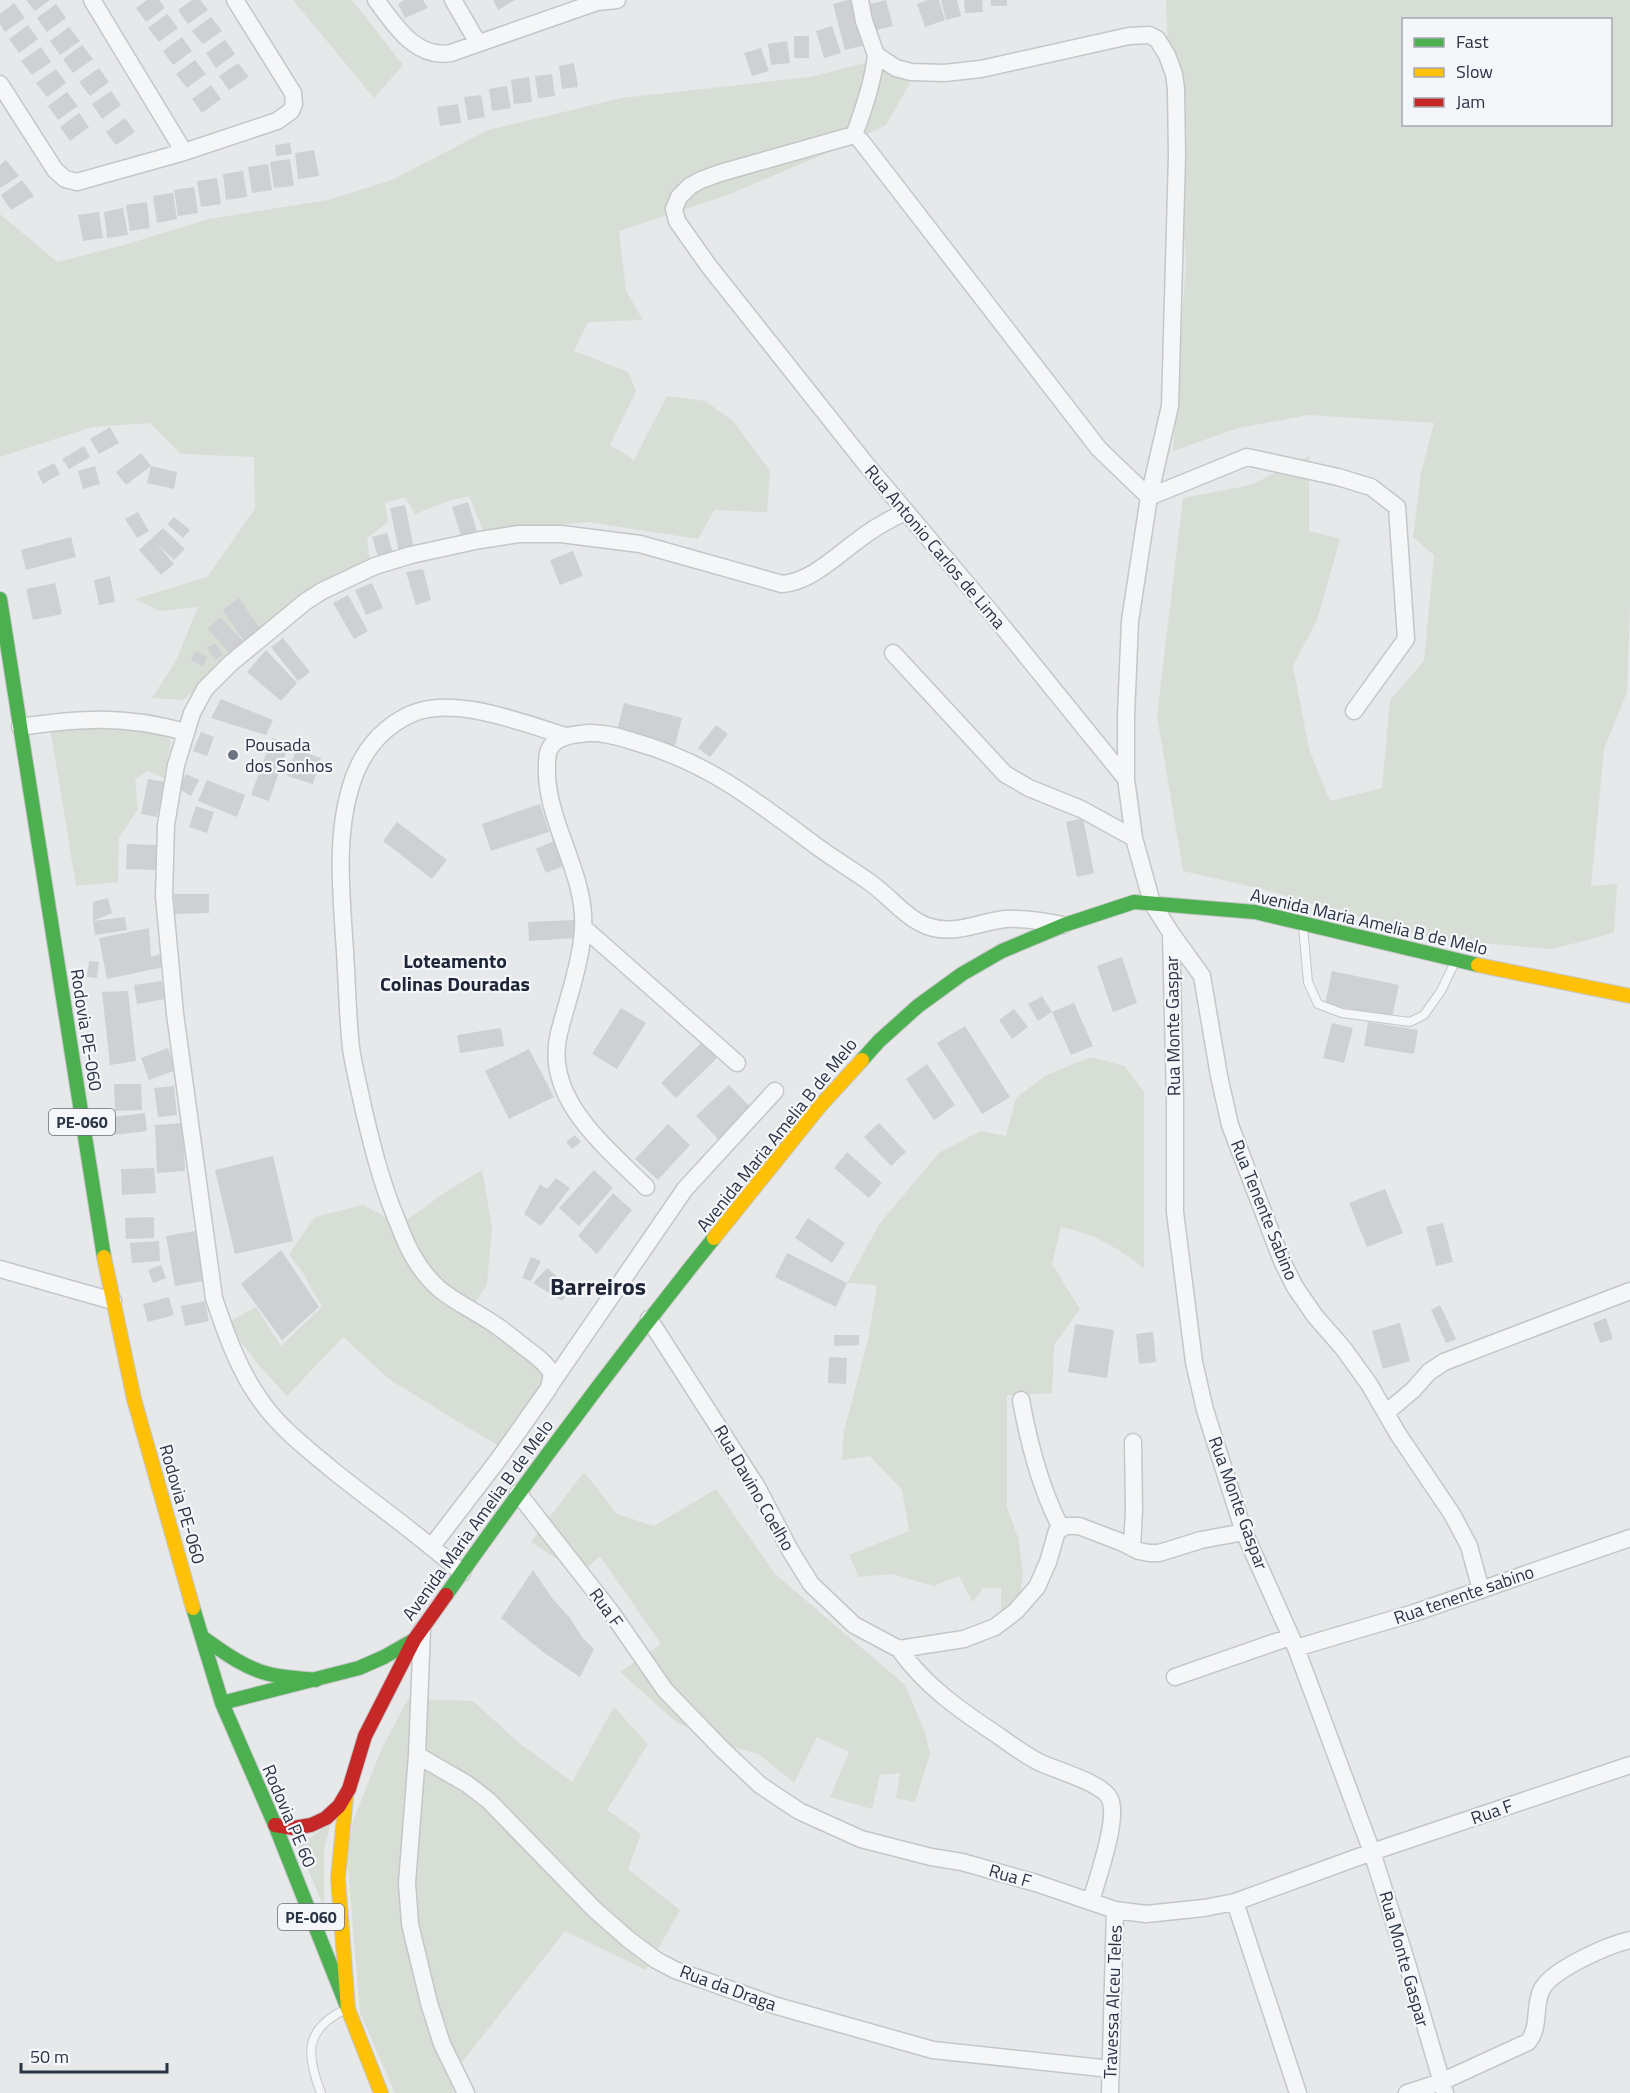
<svg xmlns="http://www.w3.org/2000/svg" width="1630" height="2093" viewBox="0 0 1630 2093" font-family="'Titillium Web',sans-serif">
<style>
.green{fill:#d6ded6;fill-rule:evenodd}
.building{fill:#ced0d3}
.lines{fill:none;stroke-linecap:round;stroke-linejoin:round}
.lane-casing{stroke:#c4c6c8;stroke-width:10}
.street-casing{stroke:#c4c6c8;stroke-width:19}
.fast-casing{stroke:#c4c6c8;stroke-width:16}
.slow-casing{stroke:#c4c6c8;stroke-width:16}
.jam-casing{stroke:#c4c6c8;stroke-width:16}
.lane{stroke:#f5f6f7;stroke-width:8}
.street{stroke:#f5f6f7;stroke-width:16}
.fast{stroke:#4caf50;stroke-width:14}
.slow{stroke:#ffc107;stroke-width:14}
.jam{stroke:#c62828;stroke-width:14}
.poi-dot{fill:#6c737f;stroke:#f4f6f9;stroke-width:2}
.labels{text-anchor:middle;stroke-width:4.5;stroke-linejoin:round;paint-order:stroke}
.shield{fill:#f4f6f9;stroke:#676e7b;stroke-width:1.5}
.shield-label{font-size:16px;font-weight:bold;fill:#2b3445}
.street-label{font-size:18px;fill:#2b3445;stroke:#f4f6f9}
.poi-label{font-size:18px;fill:#2b3445;stroke:#f4f6f9;text-anchor:start}
.neighbourhood-label{font-size:20px;font-weight:bold;fill:#1d2536;stroke:#f4f6f9}
.district-label{font-size:24px;font-weight:bold;fill:#1d2536;stroke:#f4f6f9}
</style>
<rect width="100%" height="100%" fill="#e6e8ea"/>
<path class="green" d="M293,0H352L403,65L374,98Z
M1166,0H1630V604L1627,692L1604,749L1591,886L1617,884L1614,933L1552,949L1434,939L1262,889L1183,871L1157,716L1183,498L1251,485L1309,456V531L1340,539L1317,620L1293,666L1309,749L1330,801L1382,788L1390,700L1424,661L1434,555L1413,537L1421,472L1434,423L1309,415L1238,428L1173,451L1186,262L1178,156L1168,52ZM1404,20H1610V124H1404Z
M877,60L910,83L886,125L841,147L725,196L619,231L626,291L643,320L588,322L574,351L628,372L636,391L610,445L634,460L667,396L705,401L733,421L770,471L767,512L714,510L698,539L588,522L484,532L469,496L448,501L415,514L405,497L385,503L388,522L367,538L370,562L267,630L183,700L152,698L176,661L198,607L159,611L135,599L207,577L255,509L254,457L181,454L150,423L92,427L0,457V214L57,262L124,245L209,219L328,200L392,180L488,130L622,98L810,77Z
M50,727L158,729L171,741L164,778L148,771L135,779L138,809L119,838L118,882L76,886Z
M1090,1057L1125,1066L1144,1092V1268C1116,1247 1095,1234 1061,1227L1052,1264L1080,1309L1054,1345L1052,1393L1007,1395V1507L1018,1538L1023,1573L1020,1595L1001,1615V1588H983L973,1602L959,1576L934,1586L892,1574L859,1577L849,1555L909,1531L902,1490L870,1456L842,1460L844,1431L868,1340L877,1285L847,1283L880,1223L939,1153L980,1131L1006,1136L1016,1098L1045,1076Z
M482,1170L492,1227L487,1284L467,1316L510,1341L548,1378L499,1446L460,1423L389,1379L343,1337L287,1396L256,1362L227,1323L256,1307L281,1346L322,1307L303,1273L289,1254L315,1217L363,1205L400,1225L444,1193Z
M584,1472L617,1514L654,1526L716,1489L775,1574L905,1685L926,1735L930,1754L915,1802L896,1798L900,1773L880,1775L872,1809L830,1797L849,1752L817,1737L794,1783L759,1754L715,1742L675,1721L620,1672L661,1644L600,1556L580,1574L531,1542Z
M408,1699L473,1701L519,1743L572,1782L614,1707L648,1744L607,1810L641,1834L628,1869L680,1910L646,1970L565,1931L449,2079L454,2093H395L360,2013L347,1857L353,1821L382,1748Z
M331,1822L324,1850V1907L294,1837L310,1838Z"/>
<path class="building" d="M26,0H50L35,11Z
M147,0H159L165,8L146,22L136,8Z
M192,0H200L208,10L188,24L178,10Z
M404,0H423L428,8L405,18L398,4Z
M493,0H515L498,10Z
M848,0H853L865,45L845,50L833,4Z
M886,0L893,26L873,31L866,5Z
M928,0H939L945,20L925,27L917,4Z
M941,0H957L961,16L946,20Z
M964,0H982L983,12L965,13Z
M991,0H1007V6H991Z
M14,3L25,18L5,32L0,24V14Z
M56,4L66,18L47,32L37,18Z
M167,14L178,28L159,42L148,28Z
M211,17L222,31L203,44L192,31Z
M28,25L38,39L19,53L9,39Z
M832,26L841,53L824,58L816,31Z
M69,27L80,41L60,55L50,41Z
M794,36H809V58H794Z
M182,37L192,51L173,65L163,51Z
M225,40L235,54L216,68L206,53Z
M787,41L790,63L771,65L768,44Z
M82,45L93,59L73,73L63,59Z
M41,47L51,62L32,75L21,61Z
M761,48L769,71L752,76L744,53Z
M195,60L206,74L187,88L176,74Z
M238,63L249,77L229,90L219,76Z
M574,63L578,87L562,89L559,66Z
M99,68L109,82L90,96L79,82Z
M56,69L66,83L47,97L36,83Z
M552,74L555,96L538,98L535,76Z
M529,77L532,102L514,104L511,80Z
M211,85L221,99L202,113L192,99Z
M507,86L511,108L492,111L489,89Z
M111,91L121,105L102,119L92,104Z
M67,92L78,106L58,120L48,106Z
M481,95L485,117L468,120L464,97Z
M458,104L461,123L440,126L437,107Z
M79,113L89,127L70,141L60,127Z
M125,118L135,132L116,145L106,132Z
M290,143L292,154L276,156L275,145Z
M314,150L319,176L298,179L295,153Z
M290,159L294,186L274,188L270,162Z
M6,160L19,176L0,188V165Z
M268,164L272,190L252,193L248,167Z
M243,171L247,197L226,200L223,174Z
M217,178L221,204L201,207L197,181Z
M22,180L34,196L11,210L1,195Z
M194,187L198,213L178,216L174,190Z
M173,193L177,219L157,223L153,196Z
M147,202L150,228L130,231L126,205Z
M123,208L128,235L107,238L104,212Z
M99,212L103,238L83,241L78,215Z
M110,427L119,443L99,454L90,439Z
M84,446L90,457L69,469L62,459Z
M141,453L151,466L177,472L174,489L147,483L151,466L126,485L116,472Z
M54,463L60,474L43,484L37,472Z
M95,466L100,484L83,489L78,471Z
M468,502L477,531L461,536L452,507Z
M405,505L414,549L399,552L390,508Z
M138,512L149,531L137,538L125,519Z
M174,517L190,530L183,538L167,524Z
M163,528L185,549L174,560L156,543L174,564L161,575L139,550Z
M387,533L393,553L378,557L372,537Z
M71,537L76,557L26,570L21,550Z
M573,551L583,576L560,585L550,560Z
M423,569L431,600L416,605L406,572Z
M110,576L115,602L99,605L94,580Z
M55,583L62,614L33,620L26,589Z
M372,583L383,608L366,615L355,590Z
M348,595L368,631L354,639L333,603Z
M239,598L261,630L244,641L223,610Z
M220,617L244,642L231,654L208,629Z
M283,638L310,672L298,681L271,647Z
M215,643L223,655L215,660L207,648Z
M266,650L297,683L281,701L247,672Z
M195,651L207,657L203,666L191,660Z
M221,699L273,720L266,735L211,718Z
M624,703L682,718L675,746L617,731Z
M716,725L728,734L710,757L698,748Z
M201,732L214,737L207,756L193,751Z
M272,738L289,744L269,801L251,795Z
M296,750L321,758L313,784L287,776Z
M186,774L199,780L191,796L179,789Z
M148,779L165,782L157,817L141,814Z
M207,780L245,795L237,817L198,801Z
M540,804L549,832L491,851L482,824Z
M196,806L214,812L207,833L189,827Z
M1083,818L1094,873L1077,877L1066,822Z
M397,822L447,860L432,879L383,841Z
M556,840L566,865L546,873L536,849Z
M127,844L158,845V870L126,869Z
M174,894H209V913L175,914Z
M108,898L112,913L93,921L125,917L127,930L95,935L93,921V902Z
M575,920L576,938L529,941L528,922Z
M149,928L151,957L161,954L164,967L107,979L99,938Z
M1122,957L1137,1003L1113,1012L1097,966Z
M89,961L99,962L97,978L87,977Z
M1332,971L1399,985L1392,1017L1325,1004Z
M162,981L165,999L137,1004L134,985Z
M128,991L136,1061L110,1065L102,992Z
M1042,996L1052,1012L1074,1003L1093,1046L1071,1055L1052,1012L1038,1021L1028,1004Z
M621,1008L646,1023L617,1069L592,1054Z
M1014,1009L1028,1027L1012,1039L999,1020Z
M1368,1022L1418,1030L1414,1054L1364,1046Z
M1332,1023L1353,1028L1344,1063L1323,1058Z
M965,1026L1010,1097L982,1114L937,1043Z
M501,1028L504,1046L460,1053L457,1035Z
M702,1042L718,1057L676,1098L661,1083Z
M168,1048L176,1070L149,1080L141,1058Z
M529,1049L554,1097L509,1119L485,1071Z
M927,1064L955,1105L934,1120L906,1079Z
M114,1084H141L142,1110L115,1111Z
M729,1085L752,1109L719,1140L696,1116Z
M174,1086L177,1115L158,1117L154,1088Z
M145,1113L147,1131L115,1135L113,1117Z
M183,1123L185,1171L157,1173L155,1125Z
M879,1123L906,1152L891,1166L864,1137Z
M668,1124L690,1145L658,1180L635,1159Z
M575,1135L581,1142L572,1149L566,1142Z
M847,1152L882,1183L869,1198L834,1168Z
M273,1156L293,1241L235,1254L215,1170Z
M154,1168L156,1193L122,1195L121,1169Z
M594,1170L613,1188L579,1226L559,1208Z
M556,1178L570,1188L541,1226L524,1214L540,1184L547,1189Z
M1385,1189L1403,1233L1367,1247L1349,1203Z
M613,1193L632,1210L597,1254L578,1236Z
M154,1217V1238L126,1239L125,1218Z
M808,1218L845,1243L832,1263L795,1238Z
M1443,1223L1453,1262L1436,1266L1426,1227Z
M195,1231L204,1281L175,1286L166,1236Z
M159,1241L160,1261L132,1263L130,1243Z
M281,1250L319,1307L282,1340L241,1284Z
M787,1253L847,1283L836,1307L775,1277Z
M531,1257L541,1261L531,1281L522,1278Z
M161,1265L166,1278L153,1283L148,1270Z
M547,1268L572,1289L562,1301L533,1283Z
M169,1297L174,1315L148,1322L143,1304Z
M205,1301L209,1321L185,1326L181,1306Z
M1440,1305L1456,1339L1446,1343L1431,1310Z
M1606,1318L1613,1339L1600,1343L1593,1323Z
M1400,1323L1410,1361L1383,1369L1372,1331Z
M1075,1324L1114,1330L1107,1378L1068,1372Z
M1153,1332L1156,1362L1139,1364L1136,1334Z
M834,1335H859V1345L834,1346Z
M829,1357L847,1358L846,1384L828,1383Z
M533,1570L552,1598L570,1618L582,1637L594,1649L580,1677L543,1652L501,1618Z"/>
<g class="lines">
<defs>
<path id="lane" d="M1303,927L1308,982L1318,1004L1342,1013L1410,1022L1424,1015L1441,991L1455,962
M321,2093C306,2055 304,2030 344,2010"/>
<path id="street" d="M92,0L184,152
M376,0C395,25 415,59 451,53L597,2L617,0
M453,0L478,43
M860,0L864,21L876,55L896,68L911,72L944,73L981,69L1129,36L1149,35L1157,39L1167,55L1174,74L1176,89L1177,156L1170,406L1149,497L1130,621L1126,716V779
M0,84L55,170L65,179L77,182L184,152L277,121L291,111L294,104L293,93L235,0
M854,135C864,109 873,83 876,55
M893,653L1005,774L1029,788L1081,809L1134,838
M1354,711L1406,639L1397,507L1371,487L1338,477L1247,457L1149,497L1099,449L861,141L854,135L720,173L701,180L690,186L679,197L674,209L677,221L708,265L865,463L994,616L1126,779L1134,838L1152,903L1171,933L1175,1100V1212L1194,1362L1205,1410L1244,1532L1296,1648L1372,1852L1406,1960L1445,2093
M20,727C81,718 125,715 185,732
M583,927L737,1063
M1171,933L1202,976L1219,1076L1230,1125L1282,1261L1295,1287L1315,1316L1343,1348L1369,1384L1398,1434L1452,1514L1469,1546L1481,1590
M646,1187C605,1146 543,1098 559,1033C568,998 580,966 583,930C587,877 550,829 547,776C547,768 546,757 549,750C554,738 569,735 580,734C598,731 616,736 632,741C705,761 752,798 811,842C830,857 852,869 872,884C890,897 906,918 927,926C954,936 979,922 1005,919C1025,918 1044,921 1063,925
M0,1269L113,1301
M649,1319L757,1487L790,1550L811,1584L854,1625L899,1649L964,1639L995,1627L1016,1611L1037,1587L1048,1562L1057,1531L1066,1526H1079L1121,1542L1139,1551L1149,1553H1159L1201,1540L1244,1532
M551,1384L685,1189L775,1091
M1021,1400C1029,1444 1040,1488 1061,1528
M1387,1412L1413,1390L1429,1372L1444,1362L1630,1291
M518,1493L611,1612L665,1690L721,1748L760,1785L799,1811L861,1839L931,1857L962,1862L1036,1883L1115,1910L1146,1914L1204,1908L1235,1902L1372,1852L1630,1765
M432,1546L498,1460L549,1388L552,1374C546,1362 533,1354 523,1346C514,1339 506,1332 497,1326C461,1301 437,1298 413,1256C406,1245 401,1230 396,1218C381,1182 372,1145 363,1107C359,1087 354,1068 351,1048C347,1011 347,974 344,937C341,888 336,837 350,789C359,757 378,730 409,715C452,694 522,723 566,736
M1132,1548L1134,1510L1133,1442
M462,1573C420,1535 373,1503 330,1468C305,1447 280,1428 261,1401C239,1371 226,1334 214,1298L175,1014L164,896L166,825L176,765L192,713L205,689L231,663L305,602L322,591L375,566L411,555L480,540L519,534H561L640,544L782,584C810,582 835,557 857,541C872,529 888,520 905,512
M422,1630L417,1755L407,1883L410,1924L429,2003L442,2044L466,2093
M1296,1648L1414,1613L1630,1538
M899,1649C925,1686 961,1711 999,1736C1013,1746 1026,1756 1041,1763C1058,1771 1103,1783 1110,1799C1119,1819 1097,1879 1091,1901
M1175,1677L1290,1637
M417,1755L467,1784L489,1801L594,1909L628,1939L656,1960L675,1970L777,2006L933,2050L1111,2069
M1235,1902L1298,2093
M1110,2093L1115,1910
M1407,2093L1441,2082L1528,2042C1541,2026 1533,2006 1542,1989C1553,1969 1608,1945 1630,1940"/>
<path id="fast" d="M0,599L104,1257
M862,1060L879,1041L918,1006L962,974L1002,951L1064,925L1134,902L1255,912L1478,965
M446,1595C532,1473 621,1354 714,1238
M193,1608L222,1703L275,1825L348,2009
M202,1637C222,1651 244,1668 269,1674C284,1678 300,1678 316,1680
M222,1703L359,1668L384,1657L414,1640"/>
<path id="slow" d="M1478,965L1630,996
M714,1238L820,1106L862,1060
M104,1257L134,1399L193,1608
M346,1797L338,1878L348,2009L381,2093"/>
<path id="jam" d="M275,1825L293,1828L311,1825L326,1818L339,1806L349,1789L365,1736L414,1640L446,1595"/>
</defs>
<use href="#lane" class="lane-casing"/>
<use href="#street" class="street-casing"/>
<use href="#fast" class="fast-casing"/>
<use href="#slow" class="slow-casing"/>
<use href="#jam" class="jam-casing"/>
<use href="#lane" class="lane"/>
<use href="#street" class="street"/>
<use href="#fast" class="fast"/>
<use href="#slow" class="slow"/>
<use href="#jam" class="jam"/>
</g>
<circle class="poi-dot" cx="233" cy="755" r="6"/>
<g class="labels">
<g class="shield">
<rect x="49" y="1109" width="66" height="26" rx="4.5"/>
<rect x="278" y="1904" width="66" height="26" rx="4.5"/>
</g>
<g class="shield-label">
<text x="82" y="1128">PE-060</text>
<text x="311" y="1923">PE-060</text>
</g>
<g class="street-label">
<text transform="translate(935 547) rotate(50)" y="6">Rua Antonio Carlos de Lima</text>
<text transform="translate(1369 922) rotate(13)" y="6">Avenida Maria Amelia B de Melo</text>
<text transform="translate(1173 1026) rotate(-91)" y="6">Rua Monte Gaspar</text>
<text transform="translate(86 1030) rotate(81)" y="6">Rodovia PE-060</text>
<text transform="translate(777 1135) rotate(-51)" y="6">Avenida Maria Amelia B de Melo</text>
<text transform="translate(1264 1210) rotate(68)" y="6">Rua Tenente Sabino</text>
<text transform="translate(754 1488) rotate(60)" y="6">Rua Davino Coelho</text>
<text transform="translate(1238 1503) rotate(70)" y="6">Rua Monte Gaspar</text>
<text transform="translate(182 1504) rotate(74)" y="6">Rodovia PE-060</text>
<text transform="translate(478 1520) rotate(-54)" y="6">Avenida Maria Amelia B de Melo</text>
<text transform="translate(1464 1595) rotate(-19)" y="6">Rua tenente sabino</text>
<text transform="translate(606 1608) rotate(54)" y="6">Rua F</text>
<text transform="translate(1492 1812) rotate(-19)" y="6">Rua F</text>
<text transform="translate(289 1816) rotate(67)" y="6">Rodovia PE 60</text>
<text transform="translate(1010 1876) rotate(16)" y="6">Rua F</text>
<text transform="translate(1404 1959) rotate(74)" y="6">Rua Monte Gaspar</text>
<text transform="translate(728 1988) rotate(20)" y="6">Rua da Draga</text>
<text transform="translate(1113 2002) rotate(-88)" y="6">Travessa Alceu Teles</text>
</g>
<g class="poi-label">
<text x="245" y="751">Pousada<tspan x="245" dy="21">dos Sonhos</tspan></text>
</g>
<g class="neighbourhood-label">
<text x="455" y="968">Loteamento<tspan x="455" dy="23">Colinas Douradas</tspan></text>
</g>
<g class="district-label">
<text x="598" y="1295">Barreiros</text>
</g>
</g>
<rect x="1402" y="18" width="210" height="108" fill="#f4f6f9" stroke="#a4a8b1" stroke-width="1.5"/>
<rect x="1414" y="38" width="30" height="9" fill="#4caf50" stroke="#a4a8b1" stroke-width="1.5"/>
<text x="1456" y="48" font-size="18" fill="#2b3445">Fast</text>
<rect x="1414" y="68" width="30" height="9" fill="#ffc107" stroke="#a4a8b1" stroke-width="1.5"/>
<text x="1456" y="78" font-size="18" fill="#2b3445">Slow</text>
<rect x="1414" y="98" width="30" height="9" fill="#c62828" stroke="#a4a8b1" stroke-width="1.5"/>
<text x="1456" y="108" font-size="18" fill="#2b3445">Jam</text>
<path d="M21 2063v9h146v-9" fill="none" stroke="#2b3445" stroke-width="3"/>
<text x="30" y="2063" font-size="18" fill="#2b3445" stroke="#f4f6f9" stroke-width="4.5" paint-order="stroke">50 m</text>
</svg>
